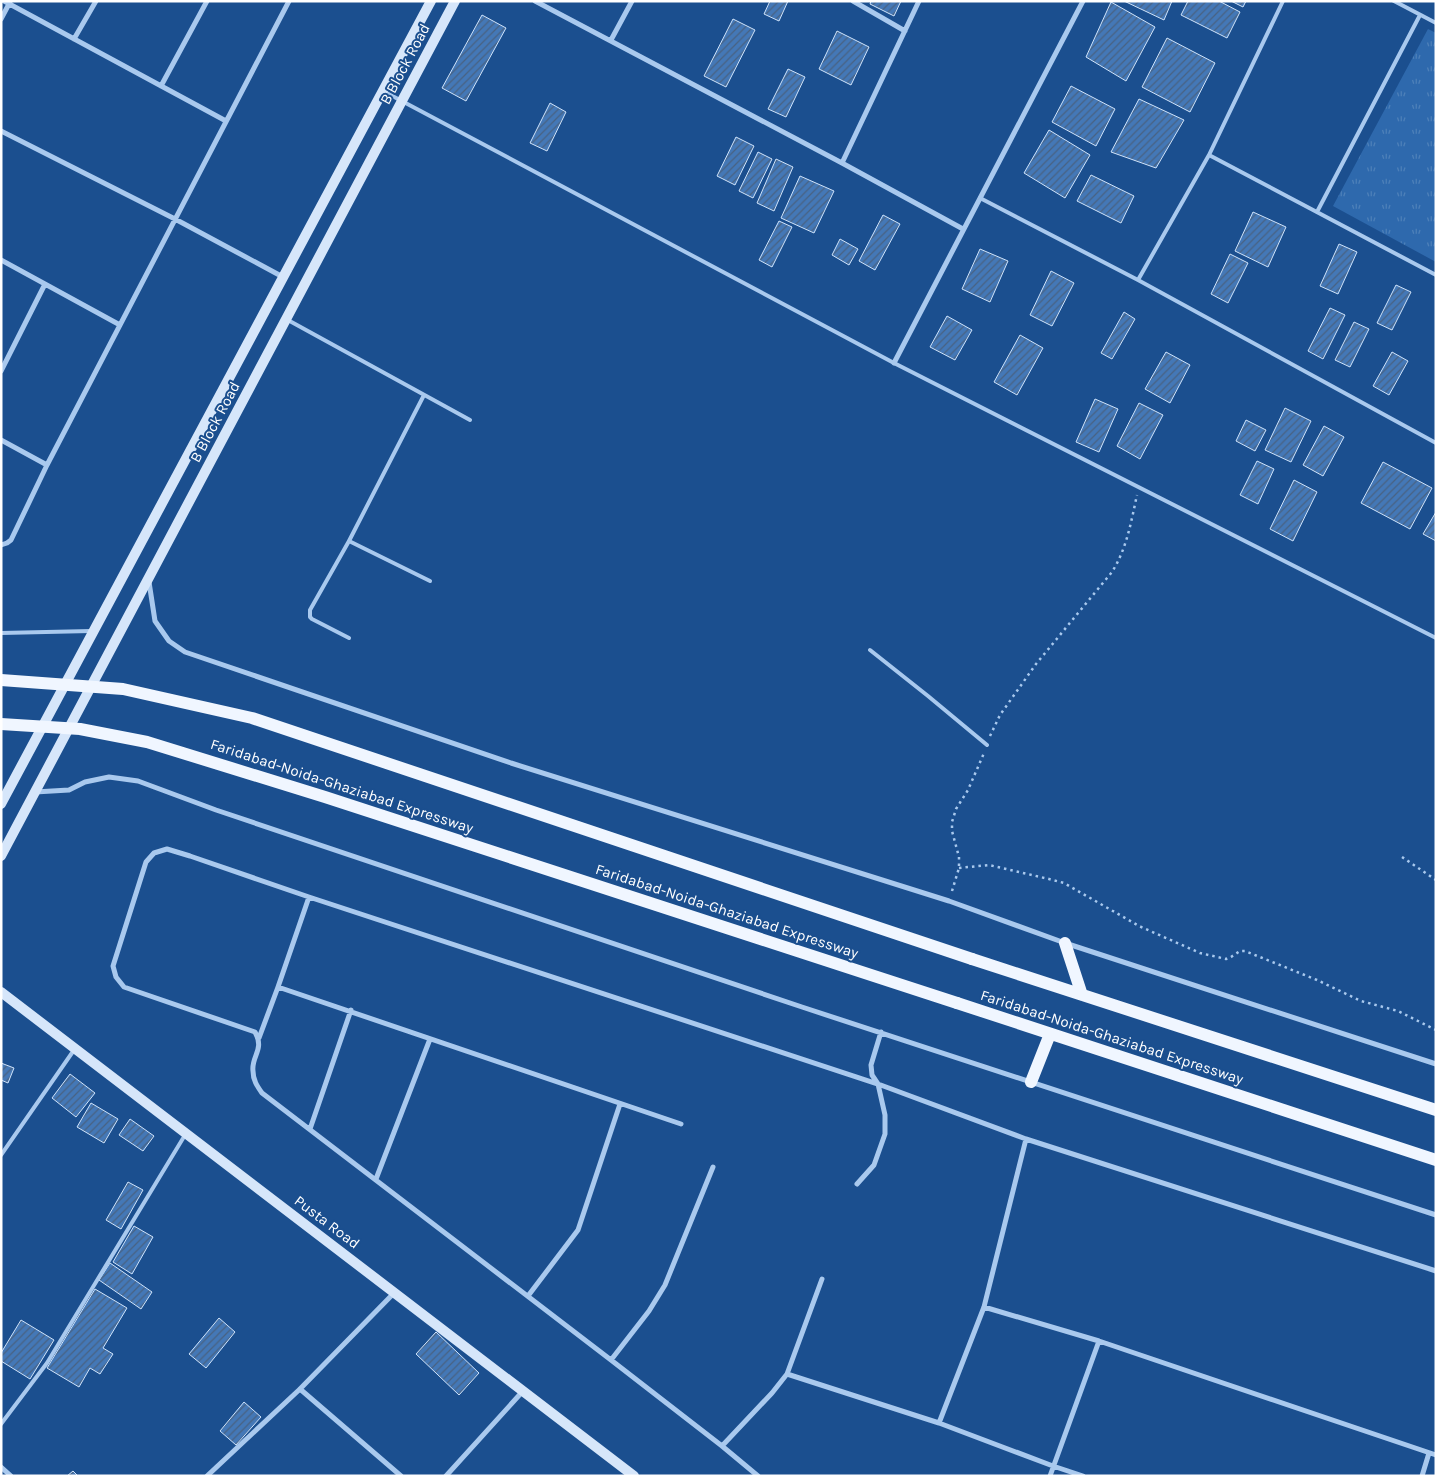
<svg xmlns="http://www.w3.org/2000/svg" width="1437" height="1477" viewBox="0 0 1437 1477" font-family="Karla,sans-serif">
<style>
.park{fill:url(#park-tufts)}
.building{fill:url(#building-hatch);stroke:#cfe3fa}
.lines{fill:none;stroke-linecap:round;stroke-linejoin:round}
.path{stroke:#a9c9ee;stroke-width:2.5;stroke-dasharray:2.5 4;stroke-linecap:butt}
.lane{stroke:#a9c9ee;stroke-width:4}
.street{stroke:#a9c9ee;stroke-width:5}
.secondary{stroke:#d6e6fa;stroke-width:10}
.primary{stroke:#f0f6ff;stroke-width:12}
.primary-bridge{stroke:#f0f6ff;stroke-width:12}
.labels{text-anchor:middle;stroke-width:4;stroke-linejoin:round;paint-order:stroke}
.street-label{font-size:15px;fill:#fff;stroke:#1b4f8f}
</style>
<defs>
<pattern id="park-tufts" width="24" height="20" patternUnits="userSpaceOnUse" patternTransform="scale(1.25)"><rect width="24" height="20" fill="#2e69ad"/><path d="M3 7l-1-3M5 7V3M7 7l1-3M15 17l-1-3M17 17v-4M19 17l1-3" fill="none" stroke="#4d80b9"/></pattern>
<pattern id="building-hatch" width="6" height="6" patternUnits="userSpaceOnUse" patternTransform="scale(1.25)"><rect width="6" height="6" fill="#4478b7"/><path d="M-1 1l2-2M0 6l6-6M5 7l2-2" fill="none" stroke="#486282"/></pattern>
</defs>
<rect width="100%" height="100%" fill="#1b4f8f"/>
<path class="park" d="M1428,29L1436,33V262L1333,206Z"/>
<path class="building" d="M770,1H788L779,21L764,14Z
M871,1H901L894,16L870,4Z
M1124,1H1172L1164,20Z
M1188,1H1219L1240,12L1227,38L1181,15Z
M1231,1H1246L1243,7Z
M1111,2L1155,27L1126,81L1086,57Z
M482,15L506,28L466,101L442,88Z
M733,19L755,30L726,87L704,76Z
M837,31L869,47L851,85L819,69Z
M1167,38L1215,63L1190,112L1142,87Z
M788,69L805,77L786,117L768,109Z
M1071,86L1115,109L1096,146L1052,122Z
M1139,99L1184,120L1156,168L1111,152Z
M550,103L566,112L547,151L530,143Z
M1049,130L1090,155L1065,198L1024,173Z
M736,137L754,146L735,185L717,176Z
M758,152L772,159L753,198L739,191Z
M776,159L793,167L774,211L757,203Z
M1091,175L1134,196L1121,223L1077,201Z
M800,176L834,191L814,233L781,218Z
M1253,212L1286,227L1268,267L1235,251Z
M883,215L900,224L875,270L859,261Z
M779,221L792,227L772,267L759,260Z
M840,239L858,249L849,265L832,255Z
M1339,244L1357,252L1338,294L1320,286Z
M980,249L1008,261L990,302L962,289Z
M1230,254L1248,263L1228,303L1211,294Z
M1051,271L1074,283L1052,326L1030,315Z
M1396,285L1411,292L1392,330L1377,323Z
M1330,308L1345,315L1323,359L1308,351Z
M1124,312L1135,319L1112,359L1101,353Z
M947,316L972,330L955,360L930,347Z
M1354,322L1369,329L1350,367L1335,360Z
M1020,335L1043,348L1017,395L994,382Z
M1166,352L1190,365L1170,403L1145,389Z
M1392,352L1408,361L1389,395L1373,386Z
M1095,399L1118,409L1099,452L1076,442Z
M1139,403L1163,415L1140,459L1117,446Z
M1285,408L1311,421L1291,462L1265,450Z
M1246,420L1266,430L1255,451L1236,441Z
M1324,426L1344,437L1323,476L1303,465Z
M1257,461L1274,469L1258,504L1240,495Z
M1383,462L1432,488L1410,529L1361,503Z
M1294,480L1317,492L1293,541L1270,529Z
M1436,512V541L1423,534Z
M1,1063L14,1068L8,1083L1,1080Z
M70,1074L95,1093L76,1117L52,1098Z
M91,1103L118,1119L104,1143L77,1127Z
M130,1119L154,1136L143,1151L119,1135Z
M128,1182L143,1190L121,1229L106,1220Z
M134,1226L153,1237L132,1274L113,1262Z
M110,1263L152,1292L141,1309L99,1280Z
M95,1289L127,1308L103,1348L113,1354L100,1374L90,1368L79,1387L47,1368Z
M219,1318L235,1332L206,1368L189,1354Z
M21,1320L54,1340L30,1379L1,1361V1353Z
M436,1332L479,1373L459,1395L416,1354Z
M244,1402L261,1417L236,1445L220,1431Z
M73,1471L78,1476H67Z"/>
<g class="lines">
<path class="path" d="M990,736L1000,715L1036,664L1112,572C1127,548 1131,522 1137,495
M1402,857L1436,880
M959,868L989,865L1049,879L1064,883L1139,926L1200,953L1226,959L1231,957L1240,951H1245L1317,980L1361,1001L1398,1011L1436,1030
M952,891L959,868V857L952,831V822L956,809L968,790L984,753"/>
<path class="lane" d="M1394,1L1436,23
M383,91L894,363L1436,638
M1209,155L1436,275
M980,198L1138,280L1436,443
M1317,212L1420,15
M1138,280L1209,155L1283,1
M286,319L470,420
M349,541L430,581
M1,633L91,631
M349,638L312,619L310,617V610L349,541L424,395
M870,650L928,696L987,745
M1,1155L74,1050
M1,1424L47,1363L185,1135"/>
<path class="street" d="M4,1L226,121
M535,1L842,163L963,229
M853,1L905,31
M1,19L10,2
M74,39L96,1
M611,40L632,1
M161,86L207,1
M1,131L175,219L283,277
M842,163L919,1
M1,260L120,325
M894,363L1083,1
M1,371L45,284
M1,440L47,465
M1,545L7,543L11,540L47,465L289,1
M149,582L155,621L169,641L185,652L511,763L949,901L1065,943L1436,1064
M35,792L69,790L85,782L109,777L138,781L216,810L802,1007L1436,1215
M278,987L681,1124
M259,1038L278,987L309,897
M310,1129L351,1010
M376,1179L430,1039
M857,1184L874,1165L885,1134V1115L878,1084L872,1075L871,1065L881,1032
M528,1296L578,1230L620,1104
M984,1307L1099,1341L1436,1455
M611,1360L649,1311L665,1285L713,1167
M787,1374L939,1423L1053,1466L1083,1476
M300,1389L401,1476
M939,1423L984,1307L1026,1139
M722,1446L772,1393L787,1374L822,1279
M1,1467L11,1476
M207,1476L300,1389L394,1293
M446,1476L523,1391
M758,1476L722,1446L611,1360L262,1093C257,1086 253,1080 253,1071C251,1056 265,1050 255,1032L124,987L116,977L113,966L146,862L154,853L167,849L190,856L309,897L878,1084L1026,1139L1436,1271
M1050,1476L1099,1341
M1422,1476L1429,1453"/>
<path class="secondary" d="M1,804L431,1
M1,856L455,1
M1,992L634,1476"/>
<path class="primary" d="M1065,943L1082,995
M972,959L1436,1110
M957,1003L1436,1160
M1031,1082L1050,1034"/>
<path class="primary-bridge" d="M1,680L123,689L252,718L972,959
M1,724L80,729L147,742L325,797L957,1003"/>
</g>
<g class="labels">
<g class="street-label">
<text transform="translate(405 64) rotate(-62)" y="5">B Block Road</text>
<text transform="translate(215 422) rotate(-62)" y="5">B Block Road</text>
<text transform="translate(342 786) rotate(18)" y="5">Faridabad-Noida-Ghaziabad Expressway</text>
<text transform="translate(727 911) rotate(18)" y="5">Faridabad-Noida-Ghaziabad Expressway</text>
<text transform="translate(1112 1037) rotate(18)" y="5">Faridabad-Noida-Ghaziabad Expressway</text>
<text transform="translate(327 1222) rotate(37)" y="5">Pusta Road</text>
</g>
</g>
<rect width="1437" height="1477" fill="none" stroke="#ffffff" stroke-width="5"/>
</svg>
